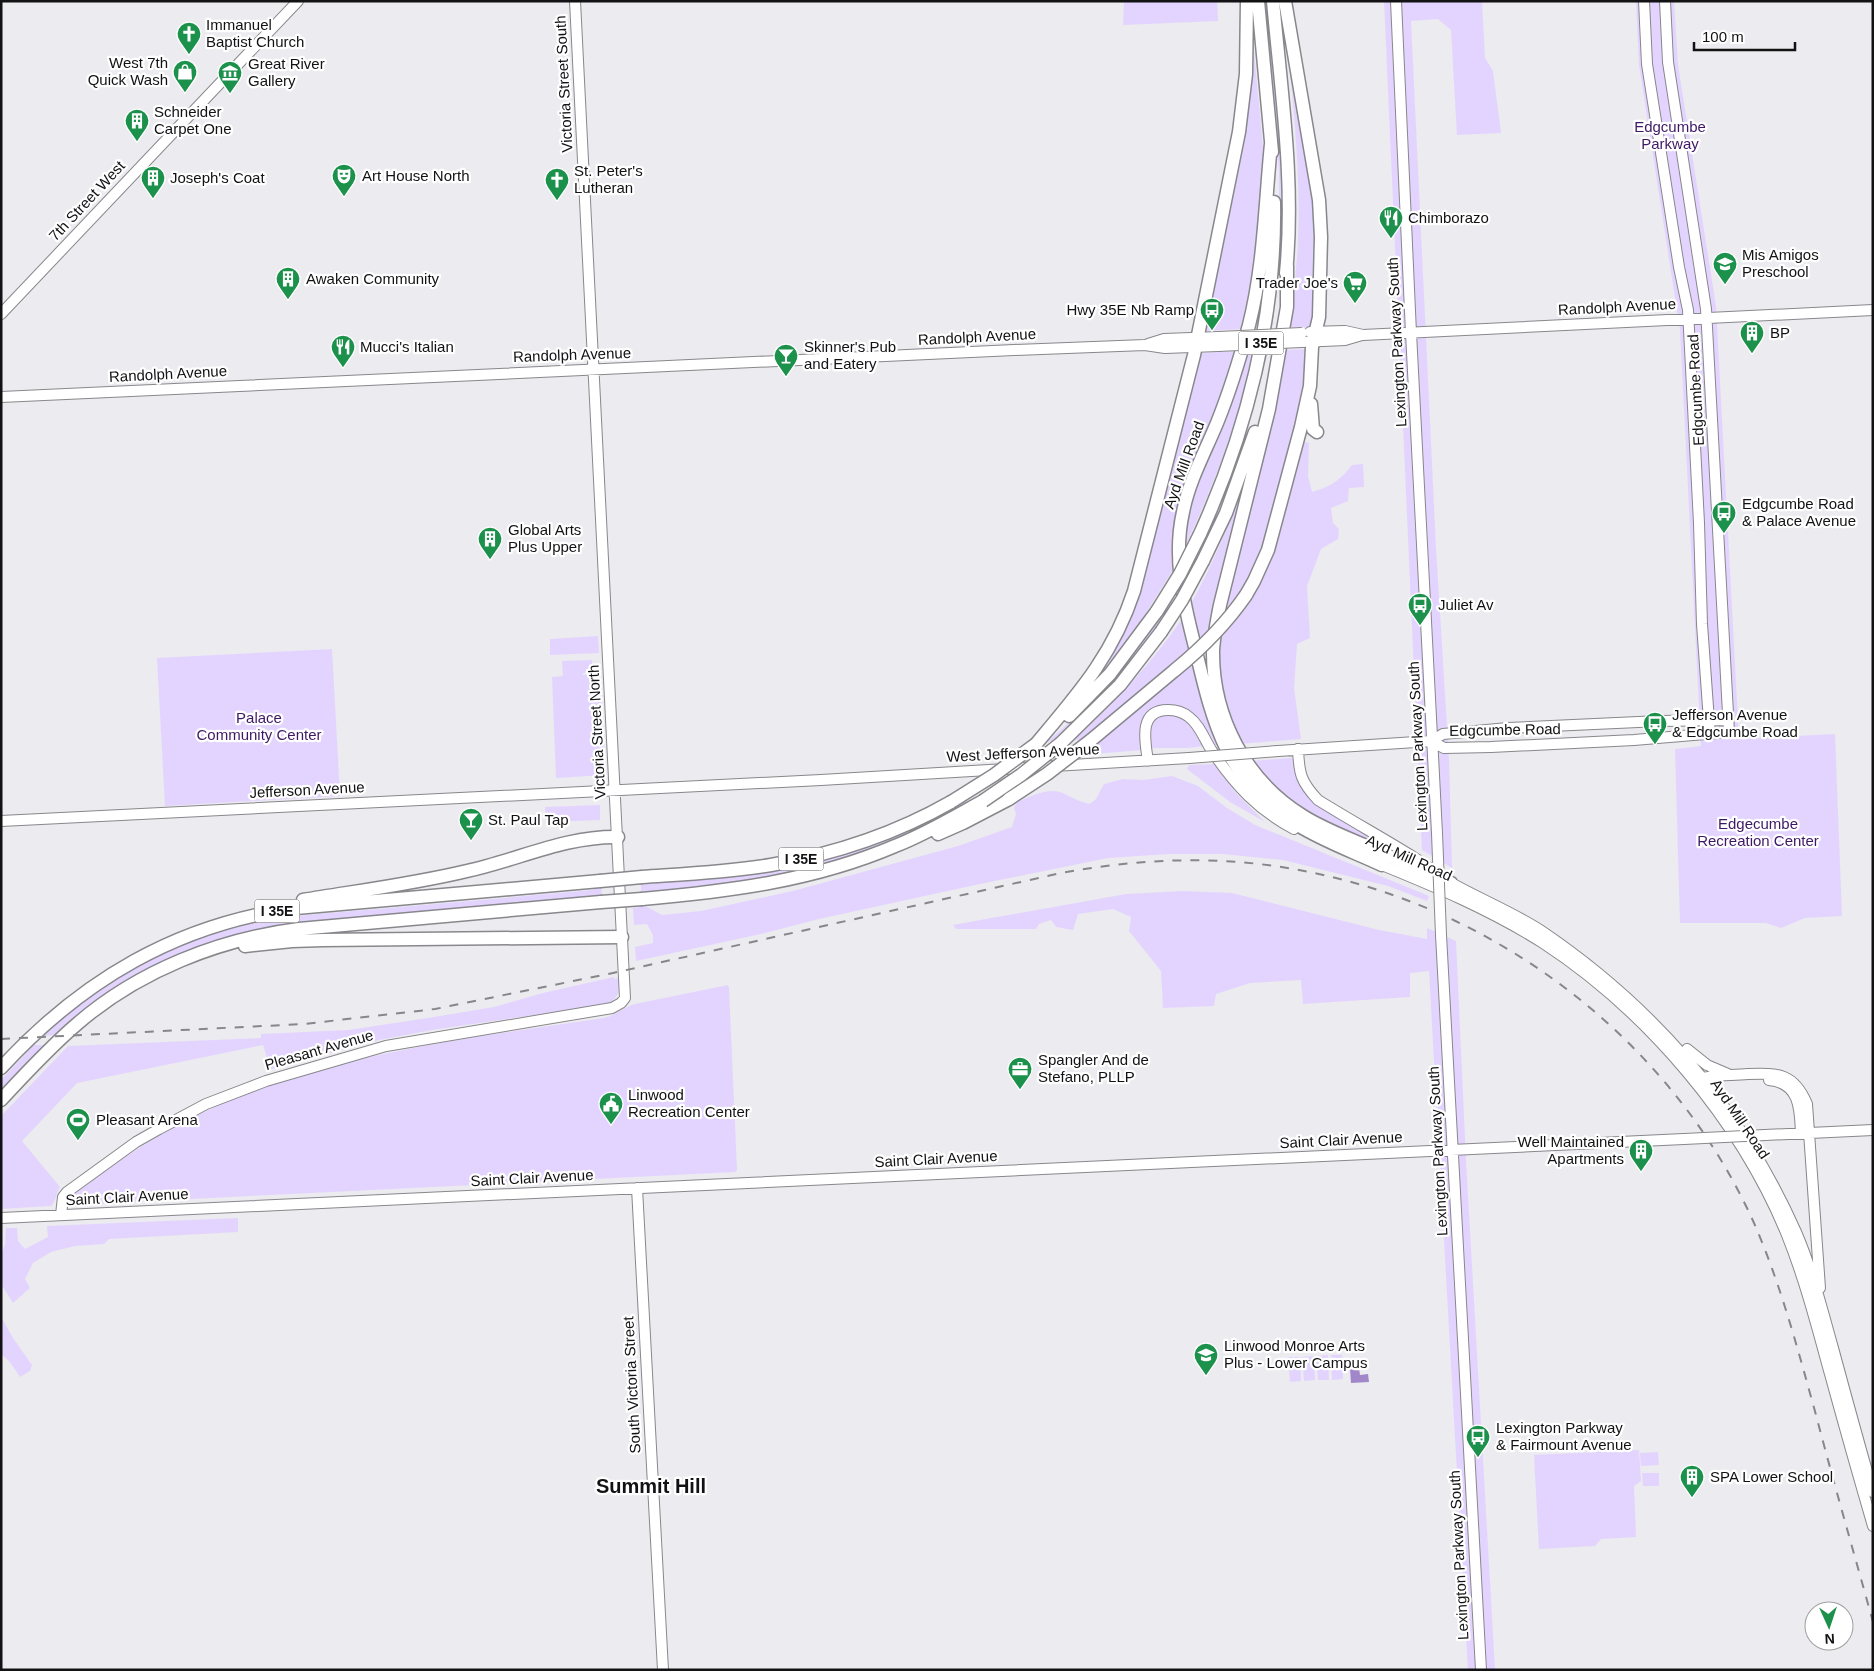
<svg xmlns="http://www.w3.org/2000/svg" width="1874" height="1671" viewBox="0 0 1874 1671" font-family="Arial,sans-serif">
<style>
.green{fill:#e3d4ff}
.water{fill:#a187c9}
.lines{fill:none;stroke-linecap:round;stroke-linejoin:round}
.secondary-casing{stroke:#88878b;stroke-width:12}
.highway-casing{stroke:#88878b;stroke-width:15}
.secondary{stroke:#fff;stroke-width:10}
.highway{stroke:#fff;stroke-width:12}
.rail{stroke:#878689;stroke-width:2;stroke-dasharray:9 9;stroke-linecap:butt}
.secondary-bridge-casing{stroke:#88878b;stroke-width:12;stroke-linecap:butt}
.highway-bridge-casing{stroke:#88878b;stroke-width:15;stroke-linecap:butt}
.secondary-bridge{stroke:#fff;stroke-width:10}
.highway-bridge{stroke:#fff;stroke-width:12}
.labels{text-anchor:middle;stroke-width:4.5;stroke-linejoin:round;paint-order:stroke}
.shield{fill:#fff;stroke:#59585a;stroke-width:1}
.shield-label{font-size:14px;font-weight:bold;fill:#121113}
.poi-label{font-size:15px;fill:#121113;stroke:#fff;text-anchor:start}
.street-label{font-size:15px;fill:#121113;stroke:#fff}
.park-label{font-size:15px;fill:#3e1865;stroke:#fff}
.district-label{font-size:20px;font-weight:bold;fill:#121113;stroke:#fff}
</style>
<rect width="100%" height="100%" fill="#ecebef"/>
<path class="green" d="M1124,1H1217L1218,21L1123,25Z
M1263,1H1266C1271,58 1279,115 1281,172C1283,225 1279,276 1272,328H1269L1279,220V170Z
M1384,1H1482L1485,58L1493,71L1501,133L1457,135L1451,30L1438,19L1411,21L1436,548L1449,760L1452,868L1422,850Z
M1636,1H1674L1678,65L1716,306L1739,739L1835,734L1842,916L1805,918L1781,928L1766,923H1680L1675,749L1701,746L1680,330L1639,65Z
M1253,40L1264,159L1260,233L1244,329L1204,331Z
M1288,51L1314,182L1318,257L1312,327L1287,328C1307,237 1297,143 1288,51Z
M1265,349H1268C1252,422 1231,492 1197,558L1196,554Z
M1308,349L1298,421L1263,548L1245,587L1218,623L1284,350Z
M1244,350H1252C1240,423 1211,491 1180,558L1182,526Z
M1238,351L1234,365L1191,474L1176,565L1141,621L1105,668L1103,667L1123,634L1129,619L1199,353Z
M1304,442L1309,443L1308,476L1312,492C1330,487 1341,480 1352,465L1363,464L1364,487L1349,488L1348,501L1331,508L1333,523L1339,529L1338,539L1321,549L1307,586L1310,638L1297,644L1294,688L1301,739L1239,744L1226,712L1218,668L1219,638L1238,616L1267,568L1277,544Z
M1255,454L1213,629L1196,645L1188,609C1216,560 1236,507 1255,454Z
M1164,611L1165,615C1137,654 1108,688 1074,722C1067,729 1057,741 1047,742C1092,704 1130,660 1164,611Z
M1184,616L1192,649L1086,740H1074C1115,702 1153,662 1184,616Z
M598,636L599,653L550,655V639Z
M332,649L340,796L165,806L157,658Z
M1195,659L1221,745L1211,746L1200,725L1157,707C1138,715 1140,733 1142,750L1081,755V753Z
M592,660V672L583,673V675L600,674L605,775L556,778L552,677L563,676L562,661Z
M1164,712C1190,720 1191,725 1204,746L1188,748H1152L1150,744V721Z
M1292,758L1294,761L1298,781L1312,801L1414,861L1300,811L1249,761Z
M1216,764L1236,793L1265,822L1230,802L1187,769L1189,765Z
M1172,776L1198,786L1227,808L1255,825L1429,896L1427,901L1388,886L1283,860L1223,854H1169L1108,858L980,884L819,919L761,934L636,961L635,947L653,943V935L647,924L634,925L633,908L645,906L662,915L701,911L793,891L958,846L1012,827L1016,814L1014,808L1017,802C1029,797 1046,788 1060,792C1070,796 1079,802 1090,804L1096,799L1104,784L1123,779L1143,780Z
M964,801H970C906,837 838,864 765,878C724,885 683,888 641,892V883L755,872Z
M600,805V820L546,822L545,807Z
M601,886L602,895L298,923L254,931L225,938L56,1035L44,1036C105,976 186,935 270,920C313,913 357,911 401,907C465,901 529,896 593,890V887Z
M1183,891L1232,893L1379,930L1427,939V928L1456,941L1466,1160L1495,1670H1468L1429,971L1410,973V997L1303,1004L1301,980L1250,983L1216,994L1214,1006L1163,1008L1161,971L1129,931L1131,917L1113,909L1078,914L1073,930L1056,927L1051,920L1039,924L1036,929H956L953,925L1126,894Z
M614,977V979L619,978C620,991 619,997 608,1004L432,1030L379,1040L271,1069L263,1045L77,1083L22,1141L60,1187C56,1193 56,1202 51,1206L1,1209V1116L68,1046L261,1038V1034L349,1030L434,1017L494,1007L543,993Z
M728,985L729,988L737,1170L735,1172L68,1205L69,1198C95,1179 122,1158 150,1141C287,1058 448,1041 604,1018C616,1015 624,1007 635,1004Z
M34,1045H45L1,1091V1080Z
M238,1218V1232L109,1239L104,1244L75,1246L51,1252L33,1263L25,1279L30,1288L13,1303L1,1284V1254L5,1245L6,1228H17L18,1241L25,1249L48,1237L47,1226Z
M1,1317L13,1338L32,1365L30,1371L20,1377L10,1362L1,1354Z
M1328,1355L1329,1380H1318L1316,1356Z
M1331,1355H1342L1343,1379L1332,1380Z
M1314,1356L1315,1380L1304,1381L1302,1357Z
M1288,1357H1300L1301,1381L1290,1382Z
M1639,1450L1641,1481L1634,1486L1636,1537L1601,1539L1595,1546L1539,1549L1534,1455Z
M1658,1452L1659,1465L1641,1466L1640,1453Z
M1642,1473H1659V1486H1643Z"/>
<path class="water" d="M1359,1368L1360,1375L1368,1374L1369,1382L1351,1383L1350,1369Z"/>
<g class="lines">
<defs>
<path id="secondary" d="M1396,1L1411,333L1437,833
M1644,1L1647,64L1679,267L1688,310L1699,523L1702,624L1710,735
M1,314L298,1
M1310,332L1345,331L1363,335L1873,310
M1301,342L1345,340L1362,335
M1148,344L1164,339L1219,337
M1,397L1014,350L1145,345L1165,348L1218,346
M1431,741L1444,748L1491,747L1634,740L1729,732L1706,309L1668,62L1665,1
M1298,749C1299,774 1301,782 1318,800C1350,820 1383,838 1415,858C1428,866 1439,877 1453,884C1482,900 1512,912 1540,930C1654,1007 1740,1106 1796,1232C1812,1269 1822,1309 1833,1348C1846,1396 1859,1444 1873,1492
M1278,751L1431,741L1443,734L1508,728L1660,721L1728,720
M1148,761C1145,741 1138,710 1168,710C1176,710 1183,712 1189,717C1200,725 1205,741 1212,751C1235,785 1258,810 1294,829
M1,821L821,780L1189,758
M1377,863C1434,886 1491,910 1543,943C1647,1011 1740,1120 1787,1235C1805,1280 1817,1327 1830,1374C1844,1425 1858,1475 1873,1526
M1441,935L1481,1670
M1687,1049L1707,1065L1728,1074
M1769,1080C1800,1083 1800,1109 1801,1133
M1700,1081L1704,1078L1713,1076C1724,1075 1736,1075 1748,1074C1778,1073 1794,1073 1807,1104L1820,1288
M1765,1135L1873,1130
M637,1188L663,1670
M61,1215L63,1197L67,1192L136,1142L159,1129L206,1104L266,1081L386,1046L612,1008L621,1003L625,998L575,1
M1,1218L1684,1139"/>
<path id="highway" d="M1258,1L1272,152
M1273,1C1281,91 1295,182 1286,273
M1271,144C1265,204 1264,266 1249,325C1240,358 1230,391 1217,423C1205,452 1189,481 1183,512C1173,556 1183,600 1194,643C1212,718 1224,780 1296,824C1323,841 1354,852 1382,865
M1287,265V307L1269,409L1220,605C1217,620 1214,635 1213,650C1212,717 1246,781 1303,816C1322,828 1343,836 1364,845C1393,858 1422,871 1451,883
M1311,404L1313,429L1317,432
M1200,534C1247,431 1276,316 1274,202
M1203,561L1226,513L1255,432
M1246,595L1254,581L1268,550L1301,427L1310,386L1312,347L1319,317L1321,237L1319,200L1285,1
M1069,716L1110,674L1157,611
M1090,741L1175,670
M1061,743L1120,685L1161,632
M1036,744C1078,694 1113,655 1134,591L1194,355L1239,132L1246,74L1247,1
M938,834L963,823L1009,799
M642,877C685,874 729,872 771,865C834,854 895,834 951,802
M642,899C730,891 813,881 895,846C926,834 954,817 983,801
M303,900C357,891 413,884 467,871C518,860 565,836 618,837
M245,946L292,941L323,940L622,937
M1,1068C82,980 177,924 296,908L600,881
M1,1100C25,1074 50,1047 77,1024C138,971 219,939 299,929L601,902"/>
</defs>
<use href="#secondary" class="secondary-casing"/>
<use href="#highway" class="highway-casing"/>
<use href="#secondary" class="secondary"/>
<use href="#highway" class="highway"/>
<path class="rail" d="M1,1039L304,1024L435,1009L613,973L1061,873C1138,859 1215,855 1293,869C1492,903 1671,1038 1754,1223C1781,1285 1798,1350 1816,1415C1834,1484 1854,1553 1873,1622"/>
<defs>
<path id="secondary-bridge" d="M1219,337L1302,333
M1218,346L1301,342
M1189,758L1278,751
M1437,833L1441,935
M1684,1139L1765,1135"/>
<path id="highway-bridge" d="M1157,611L1180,574L1200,534
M1161,632L1182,600L1203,561
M1175,670C1202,648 1226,624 1246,595
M1009,799L1047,774L1090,741
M983,801L1021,775L1061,743
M951,802L994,775L1036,744
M600,881L642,877
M601,902L642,899"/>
</defs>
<use href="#secondary-bridge" class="secondary-bridge-casing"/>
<use href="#highway-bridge" class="highway-bridge-casing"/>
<use href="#secondary-bridge" class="secondary-bridge"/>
<use href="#highway-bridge" class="highway-bridge"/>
</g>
<defs>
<symbol id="church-pin" viewBox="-11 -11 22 30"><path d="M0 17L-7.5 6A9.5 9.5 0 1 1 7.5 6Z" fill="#1c914c" stroke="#fff"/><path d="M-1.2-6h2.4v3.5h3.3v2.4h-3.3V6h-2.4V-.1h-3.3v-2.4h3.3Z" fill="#fff"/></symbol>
<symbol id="shop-pin" viewBox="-11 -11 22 30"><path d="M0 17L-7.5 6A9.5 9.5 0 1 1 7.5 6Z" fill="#1c914c" stroke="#fff"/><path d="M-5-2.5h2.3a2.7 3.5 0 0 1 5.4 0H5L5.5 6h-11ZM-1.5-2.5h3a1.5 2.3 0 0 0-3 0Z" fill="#fff"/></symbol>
<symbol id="museum-pin" viewBox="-11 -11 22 30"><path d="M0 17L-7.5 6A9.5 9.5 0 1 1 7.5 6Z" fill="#1c914c" stroke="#fff"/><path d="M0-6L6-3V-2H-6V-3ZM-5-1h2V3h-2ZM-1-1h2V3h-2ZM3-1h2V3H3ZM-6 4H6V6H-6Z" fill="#fff"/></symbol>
<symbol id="building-pin" viewBox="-11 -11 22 30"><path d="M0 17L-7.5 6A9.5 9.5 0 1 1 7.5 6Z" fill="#1c914c" stroke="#fff"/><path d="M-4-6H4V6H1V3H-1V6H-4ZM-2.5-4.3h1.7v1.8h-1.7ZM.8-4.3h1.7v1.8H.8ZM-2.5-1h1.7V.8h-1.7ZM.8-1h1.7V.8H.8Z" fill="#fff"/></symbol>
<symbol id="theatre-pin" viewBox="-11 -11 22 30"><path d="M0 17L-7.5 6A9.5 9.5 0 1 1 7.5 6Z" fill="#1c914c" stroke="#fff"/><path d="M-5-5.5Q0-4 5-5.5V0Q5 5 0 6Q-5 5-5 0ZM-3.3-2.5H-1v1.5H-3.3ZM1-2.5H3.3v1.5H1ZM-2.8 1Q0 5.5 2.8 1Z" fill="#fff"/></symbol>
<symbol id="restaurant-pin" viewBox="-11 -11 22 30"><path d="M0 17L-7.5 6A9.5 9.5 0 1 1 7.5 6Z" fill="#1c914c" stroke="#fff"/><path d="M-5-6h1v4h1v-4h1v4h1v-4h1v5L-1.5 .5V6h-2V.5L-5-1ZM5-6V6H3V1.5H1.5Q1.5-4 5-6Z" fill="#fff"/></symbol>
<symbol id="school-pin" viewBox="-11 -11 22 30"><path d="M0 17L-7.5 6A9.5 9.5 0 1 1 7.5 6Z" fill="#1c914c" stroke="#fff"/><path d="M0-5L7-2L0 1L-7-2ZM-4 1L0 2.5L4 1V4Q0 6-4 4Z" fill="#fff"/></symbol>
<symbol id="supermarket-pin" viewBox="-11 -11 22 30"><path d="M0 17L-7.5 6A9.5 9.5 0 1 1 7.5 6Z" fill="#1c914c" stroke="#fff"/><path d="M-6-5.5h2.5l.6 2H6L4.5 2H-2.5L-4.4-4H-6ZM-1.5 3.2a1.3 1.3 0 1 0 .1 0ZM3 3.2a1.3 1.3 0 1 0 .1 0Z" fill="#fff"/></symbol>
<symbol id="bus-pin" viewBox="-11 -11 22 30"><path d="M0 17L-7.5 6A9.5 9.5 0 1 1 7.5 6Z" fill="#1c914c" stroke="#fff"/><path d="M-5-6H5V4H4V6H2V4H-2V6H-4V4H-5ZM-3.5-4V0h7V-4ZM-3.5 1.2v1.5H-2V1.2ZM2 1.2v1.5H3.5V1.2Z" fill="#fff"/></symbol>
<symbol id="bar-pin" viewBox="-11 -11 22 30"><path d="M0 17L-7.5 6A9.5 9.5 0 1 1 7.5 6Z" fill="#1c914c" stroke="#fff"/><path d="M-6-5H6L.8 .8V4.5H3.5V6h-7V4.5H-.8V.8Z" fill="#fff"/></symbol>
<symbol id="office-pin" viewBox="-11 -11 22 30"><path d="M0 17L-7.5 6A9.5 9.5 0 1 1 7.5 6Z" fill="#1c914c" stroke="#fff"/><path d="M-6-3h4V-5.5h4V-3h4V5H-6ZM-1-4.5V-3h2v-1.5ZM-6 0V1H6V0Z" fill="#fff"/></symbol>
<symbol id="civic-pin" viewBox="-11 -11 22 30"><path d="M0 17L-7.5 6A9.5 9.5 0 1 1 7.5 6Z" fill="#1c914c" stroke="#fff"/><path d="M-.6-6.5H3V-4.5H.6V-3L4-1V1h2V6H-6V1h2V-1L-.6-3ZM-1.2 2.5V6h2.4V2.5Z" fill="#fff"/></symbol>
<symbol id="stadium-pin" viewBox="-11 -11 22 30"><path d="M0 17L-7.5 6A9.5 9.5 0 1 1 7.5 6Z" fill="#1c914c" stroke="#fff"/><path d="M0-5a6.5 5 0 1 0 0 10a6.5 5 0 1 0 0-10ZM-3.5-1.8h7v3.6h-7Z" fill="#fff"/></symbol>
</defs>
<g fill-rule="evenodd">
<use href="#church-pin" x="175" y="20" width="28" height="38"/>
<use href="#shop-pin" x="171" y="58" width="28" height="38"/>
<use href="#museum-pin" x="216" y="59" width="28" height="38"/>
<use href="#building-pin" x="123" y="107" width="28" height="38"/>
<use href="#theatre-pin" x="330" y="162" width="28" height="38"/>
<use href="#building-pin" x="139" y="164" width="28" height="38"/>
<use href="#church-pin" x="543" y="166" width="28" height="38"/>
<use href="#restaurant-pin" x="1377" y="204" width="28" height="38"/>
<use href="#school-pin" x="1711" y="250" width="28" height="38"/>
<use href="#building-pin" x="274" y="265" width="28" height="38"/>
<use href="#supermarket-pin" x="1341" y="269" width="28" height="38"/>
<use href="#bus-pin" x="1198" y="296" width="28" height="38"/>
<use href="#building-pin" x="1738" y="319" width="28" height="38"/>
<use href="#restaurant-pin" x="329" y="333" width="28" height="38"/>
<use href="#bar-pin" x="772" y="342" width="28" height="38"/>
<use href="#bus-pin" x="1710" y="499" width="28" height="38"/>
<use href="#building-pin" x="476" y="525" width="28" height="38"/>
<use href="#bus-pin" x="1406" y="591" width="28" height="38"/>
<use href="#bus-pin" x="1641" y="710" width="28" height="38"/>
<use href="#bar-pin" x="457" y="806" width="28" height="38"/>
<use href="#office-pin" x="1006" y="1055" width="28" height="38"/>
<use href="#civic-pin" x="597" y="1090" width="28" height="38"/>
<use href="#stadium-pin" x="64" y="1106" width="28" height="38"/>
<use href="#building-pin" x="1627" y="1137" width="28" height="38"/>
<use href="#school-pin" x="1192" y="1341" width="28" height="38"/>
<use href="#bus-pin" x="1464" y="1423" width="28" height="38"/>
<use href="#building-pin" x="1678" y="1463" width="28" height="38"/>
</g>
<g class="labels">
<g class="shield">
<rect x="1238.5" y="331.5" width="45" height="23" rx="4"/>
<rect x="778.5" y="847.5" width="45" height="23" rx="4"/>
<rect x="254.5" y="899.5" width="45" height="23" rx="4"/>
</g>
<g class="shield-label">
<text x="1261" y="348">I 35E</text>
<text x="801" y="864">I 35E</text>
<text x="277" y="916">I 35E</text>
</g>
<g class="poi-label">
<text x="206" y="30">Immanuel<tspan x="206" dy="17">Baptist Church</tspan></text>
<text x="168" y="68" text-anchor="end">West 7th<tspan x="168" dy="17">Quick Wash</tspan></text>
<text x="248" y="69">Great River<tspan x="248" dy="17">Gallery</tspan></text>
<text x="154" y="117">Schneider<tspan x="154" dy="17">Carpet One</tspan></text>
<text x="574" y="176">St. Peter's<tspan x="574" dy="17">Lutheran</tspan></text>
<text x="362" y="181">Art House North</text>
<text x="170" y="183">Joseph's Coat</text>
<text x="1408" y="223">Chimborazo</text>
<text x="1742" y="260">Mis Amigos<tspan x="1742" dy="17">Preschool</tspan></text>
<text x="306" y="284">Awaken Community</text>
<text x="1338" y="288" text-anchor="end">Trader Joe's</text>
<text x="1194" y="315" text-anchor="end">Hwy 35E Nb Ramp</text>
<text x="1770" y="338">BP</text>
<text x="360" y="352">Mucci's Italian</text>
<text x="804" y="352">Skinner's Pub<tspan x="804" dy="17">and Eatery</tspan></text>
<text x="1742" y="509">Edgcumbe Road<tspan x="1742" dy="17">&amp; Palace Avenue</tspan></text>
<text x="508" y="535">Global Arts<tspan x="508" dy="17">Plus Upper</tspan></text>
<text x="1438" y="610">Juliet Av</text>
<text x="1672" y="720">Jefferson Avenue<tspan x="1672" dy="17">&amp; Edgcumbe Road</tspan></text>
<text x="488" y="825">St. Paul Tap</text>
<text x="1038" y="1065">Spangler And de<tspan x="1038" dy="17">Stefano, PLLP</tspan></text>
<text x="628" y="1100">Linwood<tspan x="628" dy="17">Recreation Center</tspan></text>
<text x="96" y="1125">Pleasant Arena</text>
<text x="1624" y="1147" text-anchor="end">Well Maintained<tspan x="1624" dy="17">Apartments</tspan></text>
<text x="1224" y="1351">Linwood Monroe Arts<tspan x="1224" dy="17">Plus - Lower Campus</tspan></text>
<text x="1496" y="1433">Lexington Parkway<tspan x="1496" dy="17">&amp; Fairmount Avenue</tspan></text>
<text x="1710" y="1482">SPA Lower School</text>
</g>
<g class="street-label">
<text transform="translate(564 84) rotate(-93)" y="5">Victoria Street South</text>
<text transform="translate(87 201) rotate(-47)" y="5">7th Street West</text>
<text transform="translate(1617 307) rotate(-3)" y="5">Randolph Avenue</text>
<text transform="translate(977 337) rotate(-3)" y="5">Randolph Avenue</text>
<text transform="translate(1397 342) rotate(-93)" y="5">Lexington Parkway South</text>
<text transform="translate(572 355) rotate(-2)" y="5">Randolph Avenue</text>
<text transform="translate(168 374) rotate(-3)" y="5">Randolph Avenue</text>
<text transform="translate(1696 390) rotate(-93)" y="5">Edgcumbe Road</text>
<text transform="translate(1184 465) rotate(-70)" y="5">Ayd Mill Road</text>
<text transform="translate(1505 730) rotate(-1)" y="5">Edgcumbe Road</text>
<text transform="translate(597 732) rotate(-93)" y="5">Victoria Street North</text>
<text transform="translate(1418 746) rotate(-93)" y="5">Lexington Parkway South</text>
<text transform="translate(1023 753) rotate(-3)" y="5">West Jefferson Avenue</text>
<text transform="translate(307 790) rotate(-3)" y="5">Jefferson Avenue</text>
<text transform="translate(1409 858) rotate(24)" y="5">Ayd Mill Road</text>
<text transform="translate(319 1050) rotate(-16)" y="5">Pleasant Avenue</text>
<text transform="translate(1740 1119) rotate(56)" y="5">Ayd Mill Road</text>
<text transform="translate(1341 1140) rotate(-3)" y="5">Saint Clair Avenue</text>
<text transform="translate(1438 1151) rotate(-93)" y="5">Lexington Parkway South</text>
<text transform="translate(936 1159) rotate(-3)" y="5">Saint Clair Avenue</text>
<text transform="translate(532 1178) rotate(-3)" y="5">Saint Clair Avenue</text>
<text transform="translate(127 1197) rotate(-3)" y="5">Saint Clair Avenue</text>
<text transform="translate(632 1385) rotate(-93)" y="5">South Victoria Street</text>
<text transform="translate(1459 1555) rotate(-93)" y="5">Lexington Parkway South</text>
</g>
<g class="park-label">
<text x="1670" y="132">Edgcumbe<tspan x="1670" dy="17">Parkway</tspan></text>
<text x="259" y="723">Palace<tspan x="259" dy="17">Community Center</tspan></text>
<text x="1758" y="829">Edgecumbe<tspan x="1758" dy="17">Recreation Center</tspan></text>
</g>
<g class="district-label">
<text x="651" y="1493">Summit Hill</text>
</g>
</g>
<rect width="1874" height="1671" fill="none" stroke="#121113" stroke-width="5"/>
<g transform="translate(1829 1626) rotate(177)"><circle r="24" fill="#ffffff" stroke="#a0a0a1"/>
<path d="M0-4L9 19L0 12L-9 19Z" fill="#1c914c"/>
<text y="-8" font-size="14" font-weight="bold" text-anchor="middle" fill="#121113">N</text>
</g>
<path d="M1694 42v8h101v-8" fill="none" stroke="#121113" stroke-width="2.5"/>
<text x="1702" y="42" font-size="15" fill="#121113" stroke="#ffffff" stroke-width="4" paint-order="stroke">100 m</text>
</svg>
